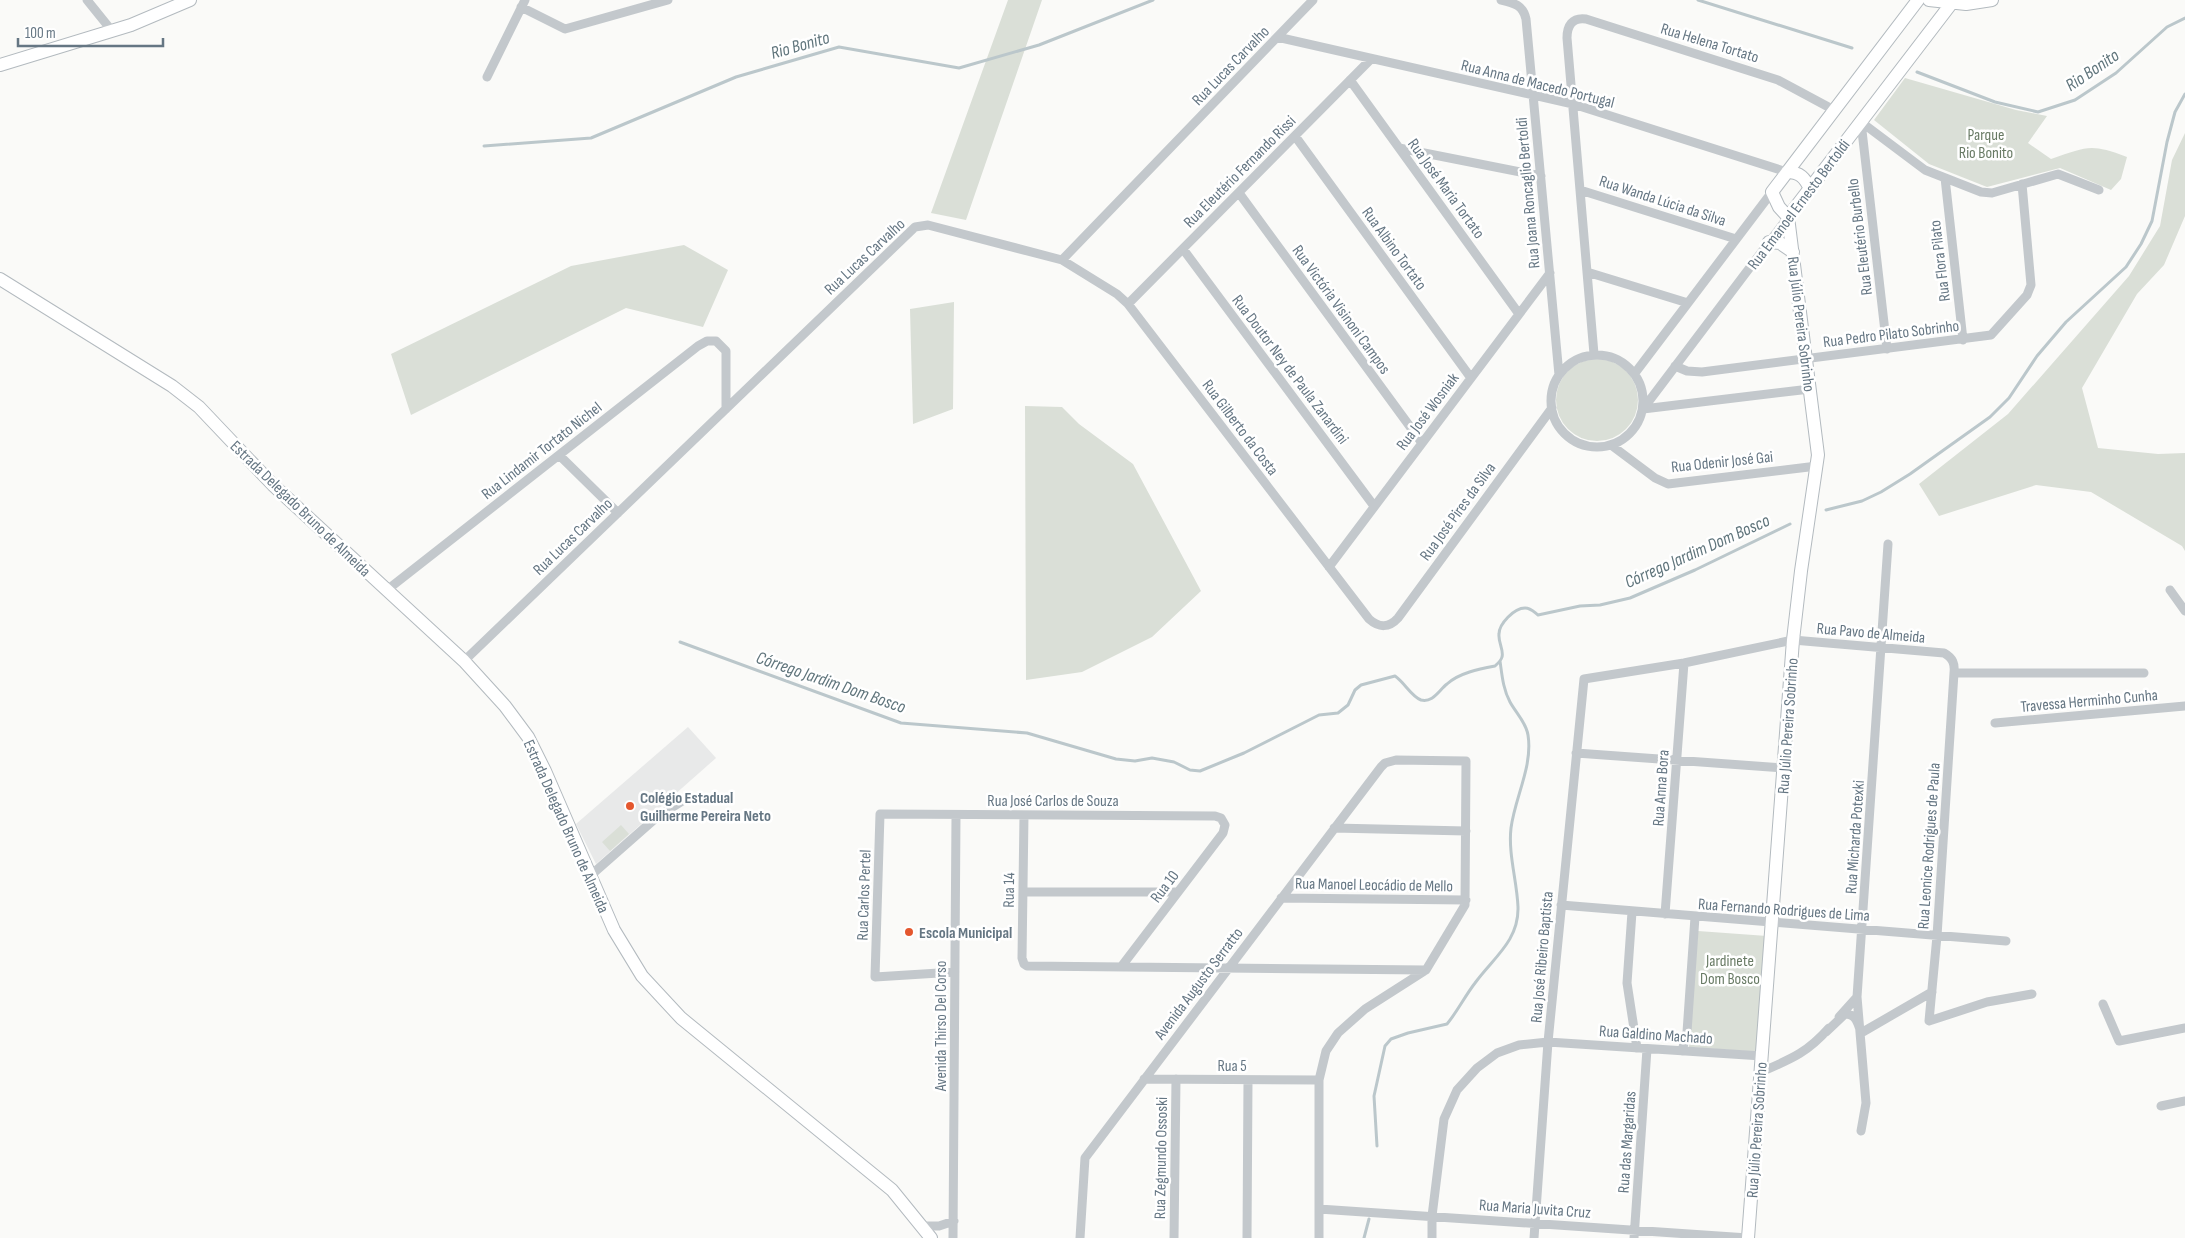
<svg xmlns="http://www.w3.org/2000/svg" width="2185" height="1238" viewBox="0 0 2185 1238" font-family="'Sofia Sans Condensed',sans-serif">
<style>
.built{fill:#e8e9e9}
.green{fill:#dadfd7}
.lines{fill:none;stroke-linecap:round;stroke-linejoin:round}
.stream{stroke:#bbc7cb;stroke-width:3}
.secondary-casing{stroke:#b3babf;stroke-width:14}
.street{stroke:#c3c8cc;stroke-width:9}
.secondary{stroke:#fff;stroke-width:12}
.poi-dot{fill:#e4572e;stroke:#fff;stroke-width:2}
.labels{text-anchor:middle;stroke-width:5;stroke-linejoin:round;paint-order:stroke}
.street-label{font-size:16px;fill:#657683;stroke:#fff}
.park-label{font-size:16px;fill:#687a64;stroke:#fff}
.poi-label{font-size:16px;font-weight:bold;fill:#657683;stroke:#fff;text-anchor:start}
.water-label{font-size:18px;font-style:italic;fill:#60757c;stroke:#fff}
</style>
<rect width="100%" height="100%" fill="#fafaf8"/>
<path class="built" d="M688,727L716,758L596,864L576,824Z"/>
<path class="green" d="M1008,0H1042L966,220L931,213Z
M1905,78L2016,110L2047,116L2028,143L2051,159C2088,147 2089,143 2127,157L2121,179L2111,190L2060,168L1987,187L1929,164L1874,120Z
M2185,133V216L2164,265L2137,294L2082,388L2098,448L2158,454L2185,453V551L2182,546L2091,492L2036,485L1939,516L1919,484L2008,414L2129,276L2160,226L2172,160Z
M684,245L728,270L703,327L626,308L411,415L391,354L571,266Z
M954,302L953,409L913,424L910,309Z
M1556 400a41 41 0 1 1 82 0a41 41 0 1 1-82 0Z
M1025,406L1062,407L1079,424L1133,464L1201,591L1152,637L1082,672L1026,680Z
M621,825L629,834L610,851L602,842Z
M1698,931L1767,936L1758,1052L1689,1047Z"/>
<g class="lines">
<path class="stream" d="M1698,0L1852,48
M1917,72L1995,102L2038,112L2075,100L2116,73L2167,27L2185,18
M484,146L591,138L736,77L839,47L959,68L1039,45L1153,0
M1826,510L1862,501L1881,492L1910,474L1990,417L2009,398L2037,356L2066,322L2126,267L2141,244L2152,221L2167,142L2175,112L2185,94
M680,642L901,723L1027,733L1116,759L1135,761L1152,758L1174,762L1190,770L1200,771L1244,753L1319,715L1338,713L1348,705L1355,690L1361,685L1395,676C1405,683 1411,696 1421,700C1433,703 1439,690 1447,684C1459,673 1479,669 1495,666C1498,663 1501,661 1502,657C1504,650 1498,642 1499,634C1499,624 1514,608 1525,608C1531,608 1534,612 1538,615L1580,606L1600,605L1630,598L1695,570L1790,524
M1377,1146L1374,1096L1385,1046L1391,1039L1408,1033L1447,1024C1457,1012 1465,996 1475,983C1493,958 1519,941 1518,907C1517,881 1508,854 1511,828C1515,797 1533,766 1528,735C1526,722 1516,713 1510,702C1503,689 1502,675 1500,661
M1364,1238L1369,1219"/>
<defs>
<path id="secondary" d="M1929,0L1966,4L1992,0
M0,65L131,25L190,0
M1787,172C1800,172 1805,178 1810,189
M1788,217L1954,0
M1788,217L1779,207L1772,192L1918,0
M1769,242L1780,243L1793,252
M0,279L172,386L199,407L273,485L464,661L505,706L528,737L545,771L614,930L642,976L681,1018L892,1190L931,1238
M1748,1238L1793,640L1801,571L1818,455L1788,217"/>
</defs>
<use href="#secondary" class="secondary-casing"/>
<path class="street" d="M87,0L112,31
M1501,0C1514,3 1523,5 1526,19L1559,375
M521,7L565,29L668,0
M1277,37L1573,104L1787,172
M487,77L525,0
M1350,80L1519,314
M1861,122L1925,170L1981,192L1992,193L2058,174L2099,190
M1861,122L1887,349
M1295,136L1471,378
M1399,148L1541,176
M1945,178L1963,340
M1580,190L1736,239
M1239,193L1422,443
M1183,249L1374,506
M1062,260L1117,294L1128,304L1369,619C1379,628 1389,628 1398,618L1552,408
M1587,272L1688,303
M1128,304L1371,59
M1594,354L1567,38C1567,26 1572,17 1586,19L1778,80L1834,110
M1551 401a46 46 0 1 1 92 0a46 46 0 1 1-92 0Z
M1675,366L1687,371L1702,372L1991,335L2027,295L2031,285L2022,184
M1635,373L1772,192
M1643,409L1788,217
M1643,409L1810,389
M1611,445L1655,478L1668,484L1817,466
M559,455L618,513
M1329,567L1550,273
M387,590L698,346L707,341H716L726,351V409
M2170,590L2185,611
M464,661L915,227L928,225L1062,260L1313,0
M1954,673L1937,936L1929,1021L1987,1002L2032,994
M1995,723L2185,706
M1576,753L1784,768
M1024,815L1022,958L1024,964L1027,966L1426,970
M1334,828L1466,831
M590,876L657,817L684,800
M1023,892H1178
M1281,898L1466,900
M1561,905L2006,941
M1632,912L1627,983L1637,1048
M1665,914L1684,663
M955,972L875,977L880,814L1215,816L1221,818L1225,825L1223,833L1121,967
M2103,1004L2119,1041L2185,1028
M1839,1017L1857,997
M1826,1032L1845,1014C1856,1014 1858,1023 1861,1033L1932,992
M1682,1051L1687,1032L1695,917
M1761,1072C1791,1059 1807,1053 1829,1028
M1144,1079L1319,1080
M2161,1106L2185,1101
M1861,1131L1866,1103L1857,997L1888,544
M1319,1209L1748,1238
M922,1226H939L954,1221
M953,1238L956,815
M1080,1238L1085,1158L1381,767L1385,763L1396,760L1466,761L1465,905L1426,970L1365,1009L1338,1033L1326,1051L1319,1080V1238
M1174,1238L1176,1079
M1247,1238L1248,1080
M1432,1238V1216L1444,1119L1457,1090L1477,1068L1497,1053L1519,1045L1548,1042L1762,1056
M1534,1238L1548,1042L1584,679L1684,663L1793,640L1944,653C1953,658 1955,664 1954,673H2144
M1634,1238L1647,1049"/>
<use href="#secondary" class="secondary"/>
</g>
<g class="poi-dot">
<circle cx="630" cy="806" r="5"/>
<circle cx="909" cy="932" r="5"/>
</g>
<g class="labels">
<g class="street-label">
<text transform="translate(1710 42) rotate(17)" y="6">Rua Helena Tortato</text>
<text transform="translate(1230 65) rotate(-46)" y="6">Rua Lucas Carvalho</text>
<text transform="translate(1538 83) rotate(14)" y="6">Rua Anna de Macedo Portugal</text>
<text transform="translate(1239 171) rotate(-45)" y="6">Rua Eleutério Fernando Rissi</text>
<text transform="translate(1447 188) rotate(54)" y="6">Rua José Maria Tortato</text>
<text transform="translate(1527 193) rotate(-95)" y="6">Rua Joana Roncaglio Bertoldi</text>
<text transform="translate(1663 200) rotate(18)" y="6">Rua Wanda Lúcia da Silva</text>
<text transform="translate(1798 204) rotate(-53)" y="6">Rua Emanoel Ernesto Bertoldi</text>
<text transform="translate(1859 237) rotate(-97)" y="6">Rua Eleutério Burbello</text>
<text transform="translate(1395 248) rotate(54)" y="6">Rua Albino Tortato</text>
<text transform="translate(864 256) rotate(-43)" y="6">Rua Lucas Carvalho</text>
<text transform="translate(1939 261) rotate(-97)" y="6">Rua Flora Pilato</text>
<text transform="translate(1342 309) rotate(54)" y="6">Rua Victória Visinoni Campos</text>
<text transform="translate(1802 324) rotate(83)" y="6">Rua Júlio Pereira Sobrinho</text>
<text transform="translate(1891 333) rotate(-7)" y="6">Rua Pedro Pilato Sobrinho</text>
<text transform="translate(1291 369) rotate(53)" y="6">Rua Doutor Ney de Paula Zanardini</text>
<text transform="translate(1427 411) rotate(-53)" y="6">Rua José Wosniak</text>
<text transform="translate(1241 427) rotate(53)" y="6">Rua Gilberto da Costa</text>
<text transform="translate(541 450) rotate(-38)" y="6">Rua Lindamir Tortato Nichel</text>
<text transform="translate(1722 461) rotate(-6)" y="6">Rua Odenir José Gai</text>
<text transform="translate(301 508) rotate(44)" y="6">Estrada Delegado Bruno de Almeida</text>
<text transform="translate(1457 511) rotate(-54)" y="6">Rua José Pires da Silva</text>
<text transform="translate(572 536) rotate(-44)" y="6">Rua Lucas Carvalho</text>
<text transform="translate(1871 632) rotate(5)" y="6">Rua Pavo de Almeida</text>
<text transform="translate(2089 700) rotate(-5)" y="6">Travessa Herminho Cunha</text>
<text transform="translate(1787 726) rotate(-86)" y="6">Rua Júlio Pereira Sobrinho</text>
<text transform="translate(1660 788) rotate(-86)" y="6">Rua Anna Bora</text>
<text x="1053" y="806">Rua José Carlos de Souza</text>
<text transform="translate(567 826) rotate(66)" y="6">Estrada Delegado Bruno de Almeida</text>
<text transform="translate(1854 837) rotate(-86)" y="6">Rua Micharda Potexki</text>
<text transform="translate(1928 846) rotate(-86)" y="6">Rua Leonice Rodrigues de Paula</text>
<text transform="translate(1374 884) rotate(1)" y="6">Rua Manoel Leocádio de Mello</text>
<text transform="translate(1164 886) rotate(-53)" y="6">Rua 10</text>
<text transform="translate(1008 890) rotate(-89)" y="6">Rua 14</text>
<text transform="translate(863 895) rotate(-88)" y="6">Rua Carlos Pertel</text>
<text transform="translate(1784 909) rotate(4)" y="6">Rua Fernando Rodrigues de Lima</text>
<text transform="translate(1541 957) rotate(-85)" y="6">Rua José Ribeiro Baptista</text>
<text transform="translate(1198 983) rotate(-53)" y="6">Avenida Augusto Serratto</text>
<text transform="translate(940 1026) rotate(-90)" y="6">Avenida Thirso Del Corso</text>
<text transform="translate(1656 1034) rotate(4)" y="6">Rua Galdino Machado</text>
<text x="1232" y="1071">Rua 5</text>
<text transform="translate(1756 1130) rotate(-86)" y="6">Rua Júlio Pereira Sobrinho</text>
<text transform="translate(1626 1142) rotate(-86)" y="6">Rua das Margaridas</text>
<text transform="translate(1160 1158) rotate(-89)" y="6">Rua Zegmundo Ossoski</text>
<text transform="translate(1535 1208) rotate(4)" y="6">Rua Maria Juvita Cruz</text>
</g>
<g class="park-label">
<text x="1986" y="140">Parque<tspan x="1986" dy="18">Rio Bonito</tspan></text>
<text x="1730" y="966">Jardinete<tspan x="1730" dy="18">Dom Bosco</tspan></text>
</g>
<g class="poi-label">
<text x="640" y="803">Colégio Estadual<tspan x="640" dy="18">Guilherme Pereira Neto</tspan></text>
<text x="919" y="938">Escola Municipal</text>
</g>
<g class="water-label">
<text transform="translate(800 45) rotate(-16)" y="6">Rio Bonito</text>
<text transform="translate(2092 70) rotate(-34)" y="6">Rio Bonito</text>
<text transform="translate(1697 551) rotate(-24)" y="6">Córrego Jardim Dom Bosco</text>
<text transform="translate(831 682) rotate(19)" y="6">Córrego Jardim Dom Bosco</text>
</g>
</g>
<path d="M18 38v8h145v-8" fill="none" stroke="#657683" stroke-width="2.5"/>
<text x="25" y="38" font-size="15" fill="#657683" stroke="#ffffff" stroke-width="4" paint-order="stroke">100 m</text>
</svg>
